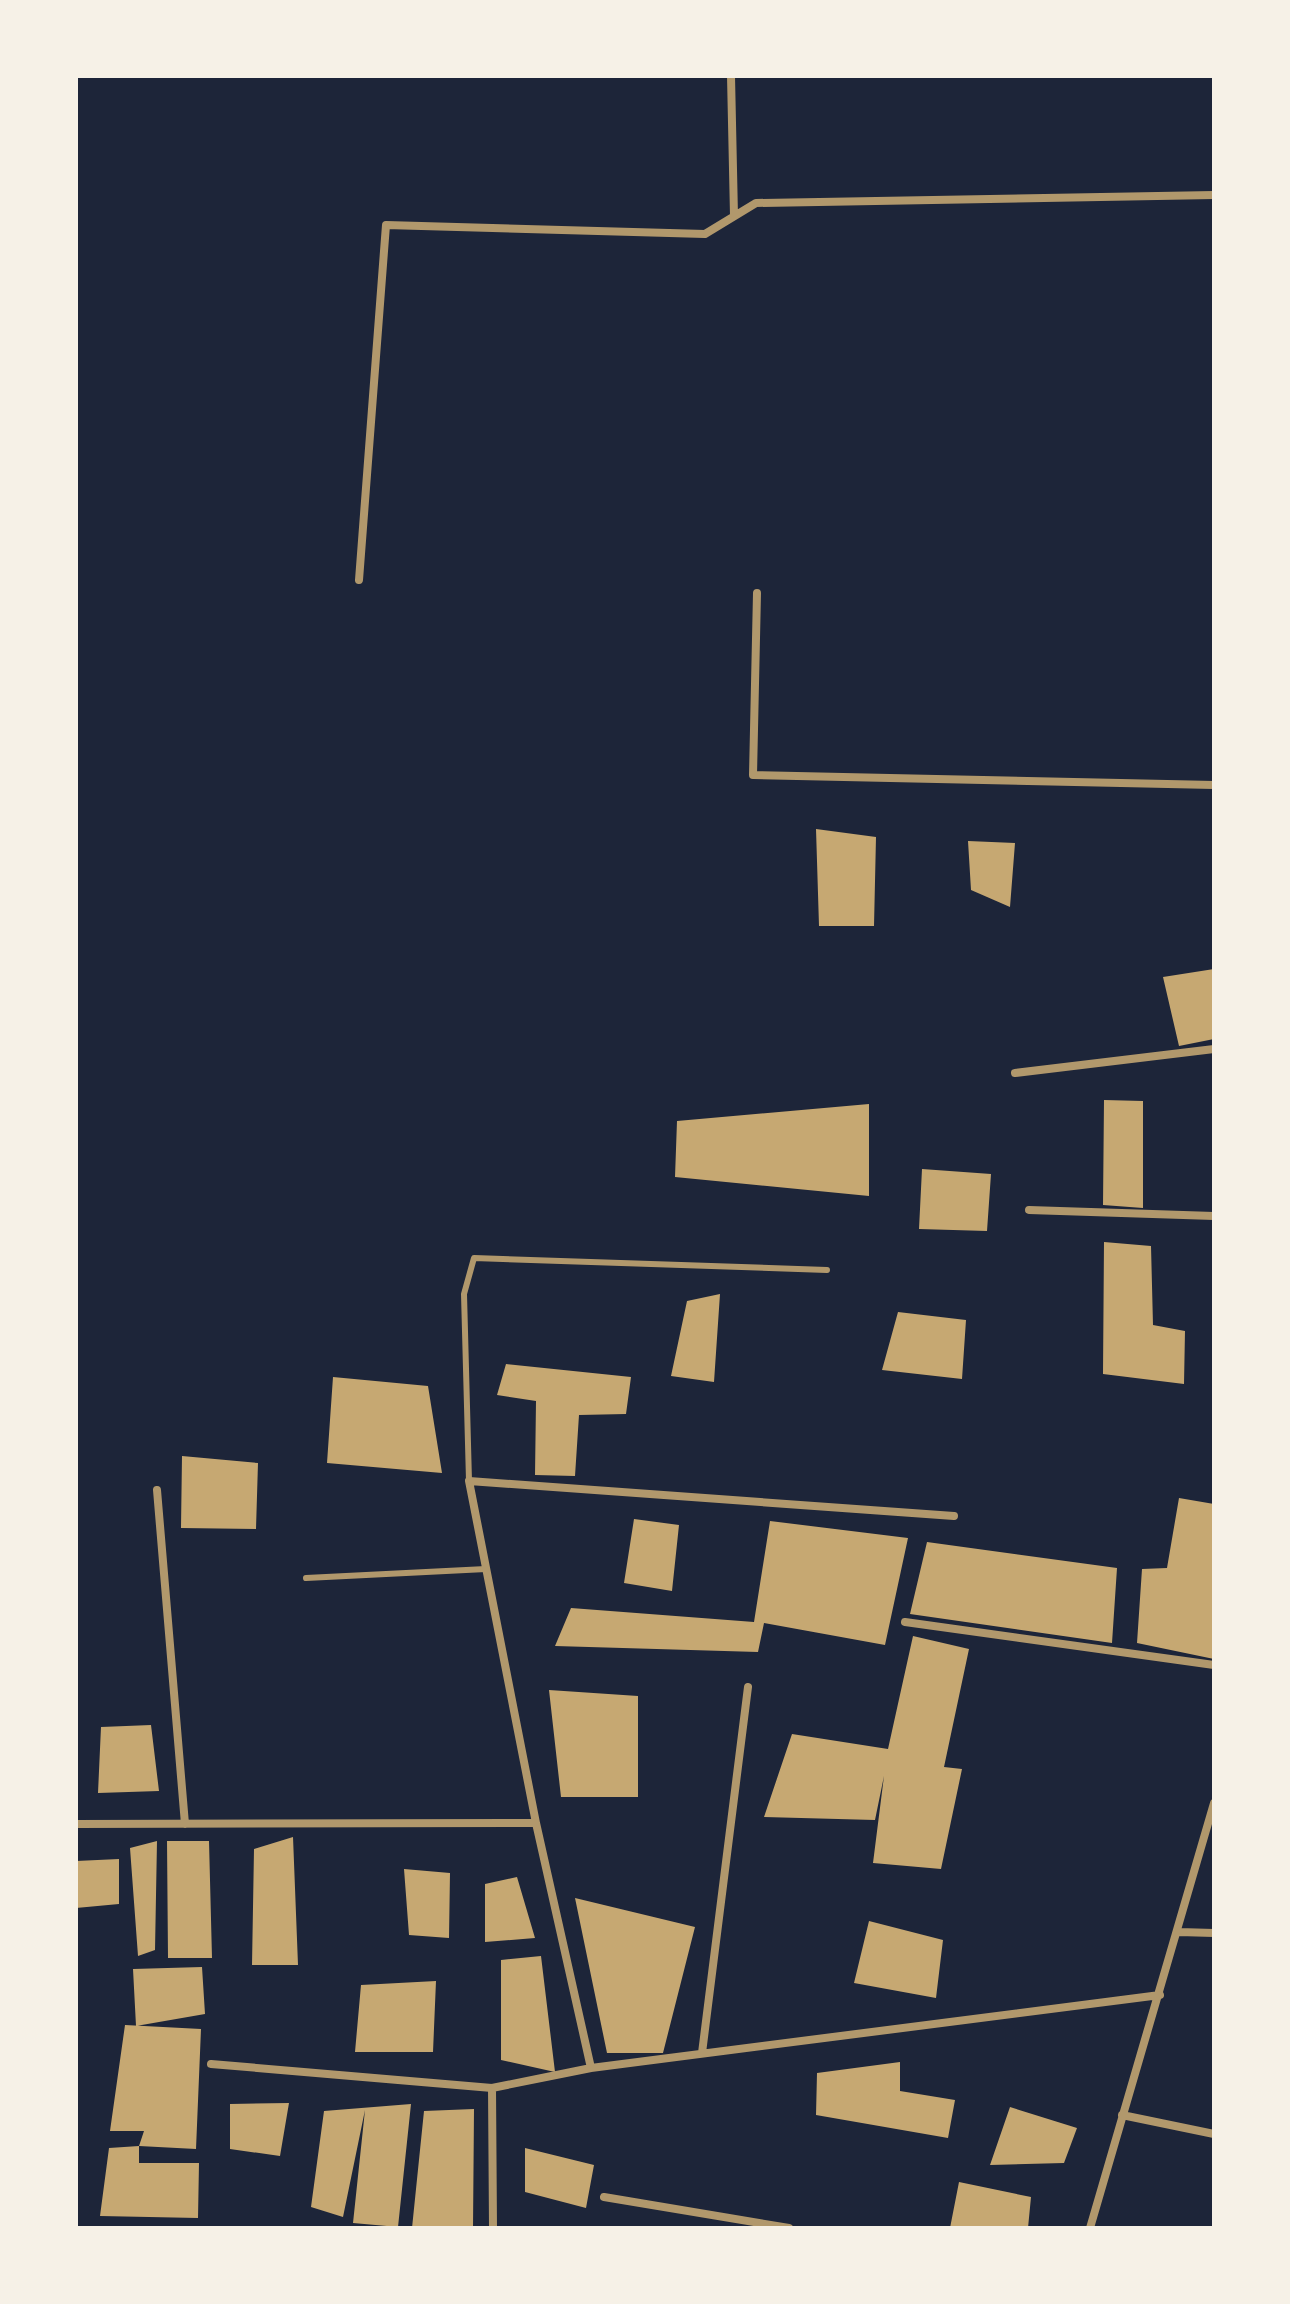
<svg xmlns="http://www.w3.org/2000/svg" width="1290" height="2304" viewBox="0 0 1290 2304" font-family="'Fira Sans',sans-serif">
<style>
.green{fill:#1d2539}
.building{fill:#c6a872}
.lines{fill:none;stroke-linecap:round;stroke-linejoin:round}
.service{stroke:#b1986c;stroke-width:6}
.minor{stroke:#b1986c;stroke-width:8}
</style>
<rect width="100%" height="100%" fill="#14213d"/>
<path class="green" d="M76,76H1214V2228H76Z"/>
<path class="building" d="M816,829L876,837L874,926H819Z
M968,841L1015,843L1010,907L971,890Z
M1214,969V1039L1179,1046L1163,977Z
M1104,1100L1143,1101V1208L1103,1205Z
M869,1104V1196L675,1177L677,1121Z
M922,1169L991,1174L987,1231L919,1229Z
M1104,1242L1151,1246L1153,1325L1185,1331L1184,1384L1103,1374Z
M720,1294L714,1382L671,1376L687,1301Z
M898,1312L966,1320L962,1379L882,1370Z
M506,1364L631,1377L626,1414L579,1415L575,1476L535,1475L536,1401L497,1395Z
M333,1377L428,1386L442,1473L327,1463Z
M182,1456L258,1463L256,1529L181,1528Z
M1179,1498L1214,1504V1659L1137,1643L1142,1569L1167,1568Z
M634,1519L679,1525L672,1591L624,1583Z
M770,1521L908,1538L885,1645L764,1623L758,1652L555,1646L571,1608L754,1622Z
M927,1542L1117,1568L1112,1643L910,1614Z
M913,1636L969,1649L944,1767L962,1769L941,1869L873,1863L884,1776L875,1820L764,1817L792,1734L888,1749Z
M549,1690L638,1696V1797H561Z
M151,1725L159,1791L98,1793L101,1727Z
M293,1837L298,1965H252L254,1849Z
M157,1841L155,1950L138,1956L130,1848Z
M167,1841H209L212,1958H168Z
M119,1859V1904L76,1908V1861Z
M404,1869L450,1873L449,1938L409,1935Z
M517,1877L535,1938L485,1942V1884Z
M575,1898L695,1927L663,2053H607Z
M869,1921L943,1940L936,1998L854,1983Z
M541,1956L555,2072L501,2060V1960Z
M202,1967L205,2014L136,2026L133,1969Z
M436,1981L433,2052H355L361,1985Z
M125,2025L201,2029L196,2149L139,2146V2163H199L198,2218L100,2216L109,2148L139,2146L144,2131H110Z
M900,2062V2091L955,2100L948,2138L816,2115L817,2073Z
M289,2103L280,2156L230,2149V2104Z
M411,2104L398,2227L353,2223L365,2110L343,2217L311,2207L324,2111Z
M1010,2107L1077,2128L1064,2163L990,2165Z
M474,2109L473,2228H412L424,2111Z
M525,2148L594,2165L586,2208L525,2192Z
M959,2182L1031,2197L1028,2228H950Z"/>
<g class="lines">
<path class="service" d="M469,1481L464,1294L474,1258L827,1270
M306,1578L486,1569"/>
<path class="minor" d="M731,76L734,216
M359,580L386,225L705,234L756,203L1214,195
M757,593L753,775L1214,785
M1015,1073L1214,1049
M1029,1210L1214,1216
M157,1490L185,1824
M905,1622L1214,1665
M76,1824L536,1823
M1179,1932L1214,1933
M702,2053L748,1687
M211,2064L492,2088L591,2068L1160,1995
M591,2068L536,1823L469,1481L954,1516
M492,2088L493,2228
M1122,2115L1214,2134
M604,2197L789,2228
M1090,2228L1214,1803"/>
</g>
<rect width="1290" height="2304" fill="none" stroke="#f6f1e7" stroke-width="156"/>
</svg>
